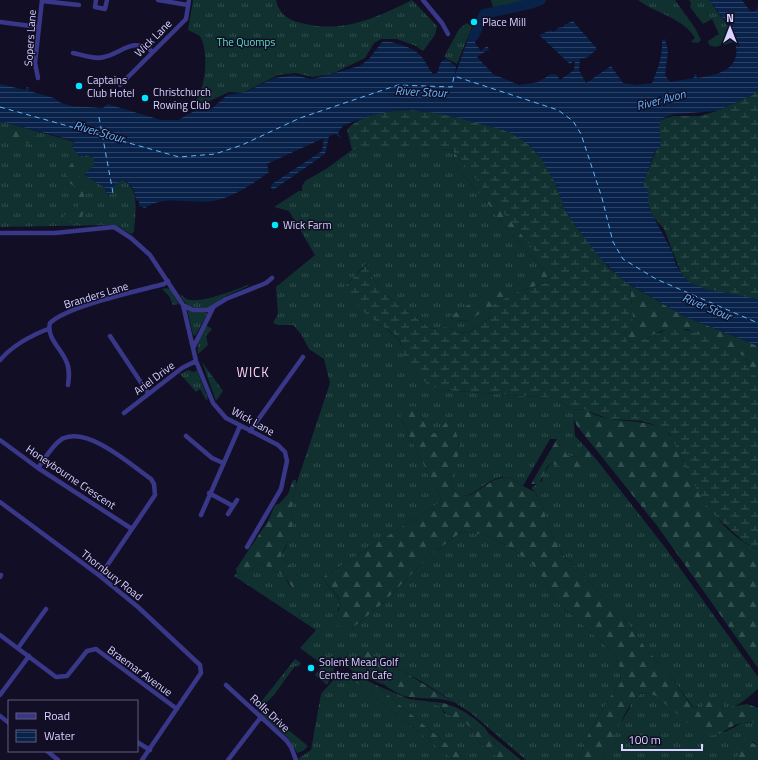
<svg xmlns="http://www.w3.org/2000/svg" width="758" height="760" viewBox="0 0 758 760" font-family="'Titillium Web',sans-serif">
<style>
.grass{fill:url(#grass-tufts)}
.forest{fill:url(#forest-firs)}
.wetland{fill:url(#wetland-marsh)}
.water{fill:url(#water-rules)}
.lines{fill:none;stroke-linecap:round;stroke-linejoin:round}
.river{stroke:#09224a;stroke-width:10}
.ferry{stroke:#61b8ff;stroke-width:1;stroke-dasharray:5 4;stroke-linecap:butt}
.street{stroke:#393788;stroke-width:4.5}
.poi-dot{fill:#00e7fe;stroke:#120e26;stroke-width:1.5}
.labels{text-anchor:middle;stroke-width:3;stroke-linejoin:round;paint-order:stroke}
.poi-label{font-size:11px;fill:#d8d3ff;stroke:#120e26;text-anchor:start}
.street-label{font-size:11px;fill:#d8d3ff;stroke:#120e26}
.park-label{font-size:11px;fill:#59e5c1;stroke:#120e26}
.water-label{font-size:12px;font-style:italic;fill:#61b8ff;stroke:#120e26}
.quarter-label{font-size:13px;letter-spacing:1px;fill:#ffd5f0;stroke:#120e26}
</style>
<defs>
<pattern id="grass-tufts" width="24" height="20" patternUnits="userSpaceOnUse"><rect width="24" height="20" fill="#10312f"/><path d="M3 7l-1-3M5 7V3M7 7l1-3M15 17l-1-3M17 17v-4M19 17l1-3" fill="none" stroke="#324e4e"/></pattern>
<pattern id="forest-firs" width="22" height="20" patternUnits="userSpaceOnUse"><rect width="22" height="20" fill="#10312f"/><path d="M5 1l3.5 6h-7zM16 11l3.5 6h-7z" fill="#324e4e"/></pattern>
<pattern id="wetland-marsh" width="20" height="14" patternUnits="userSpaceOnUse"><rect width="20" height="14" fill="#10312f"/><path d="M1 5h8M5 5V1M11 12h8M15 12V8" fill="none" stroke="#324e4e"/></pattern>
<pattern id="water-rules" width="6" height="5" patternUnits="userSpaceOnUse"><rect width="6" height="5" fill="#09224a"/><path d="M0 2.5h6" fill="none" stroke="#2c4165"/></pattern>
</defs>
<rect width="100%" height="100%" fill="#120e26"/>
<path class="grass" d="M193,0H276C279,14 288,20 301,23C342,34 376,18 412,0L437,26L435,35L423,51L416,46L397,39H381L374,43L365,58L332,74L312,77L296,73L278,75L243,93L229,92L212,100L205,103L195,102C206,89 209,51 200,36L188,30Z
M491,0H534L495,14Z
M638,0H675L695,28L701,40L698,43L691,42L695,38C685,19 655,13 638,0Z
M689,0H709L738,41L715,47L709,45L708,41L719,34L712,19L703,24L690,7L691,3Z
M467,23L472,27L457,64L444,57L459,29Z
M0,121L75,142L72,147L80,157L86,155L94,158V165L85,175L104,187L108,195L113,193L112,188L122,179C141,189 135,213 134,232L131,234L115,225L0,227Z
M380,147H422L452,150L458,169L489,205L502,224L543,269L542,276C511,292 479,294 450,317L454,321L469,320L491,306L488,319L469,332L459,333L446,327L431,329L385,294L369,273L367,263L343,288C353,299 362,309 372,318C383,329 397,332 403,348L442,390L554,398L573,410L575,436L582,443L583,455L576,457L566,455V439H550L523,486C516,483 513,477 506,477C487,476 477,498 459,496L452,488L459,444L438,432L432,434L429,432L421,415L402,421L442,501L322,578L340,600L338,610L344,629H351L383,603L429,556L463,531L484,535L510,547L533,565L543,578L553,598L610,650L619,664L621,682L610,697L588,735L579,760H526L471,713L421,681L404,672L385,667L368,651L366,669L384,685L352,671L340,657L336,659L333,673L327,685L315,675L323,665L300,648L316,630L234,576L237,573L243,575L261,563L284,576L291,588L299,577L281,556L286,547L293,521L291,514L296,485L330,383L324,359L309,349L301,334L293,325H278L273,323L278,314L276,287L315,255L289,211L274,207L299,191H302V186L305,181L326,169L352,150Z
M251,284C243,289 234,292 226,296C220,299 216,304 211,307C199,312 184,307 180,294C184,297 187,300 191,300C206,302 237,289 251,284Z
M166,288L170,289L179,304L173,305L169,296L162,289Z
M187,309L208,313L195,336L193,335Z
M206,325L212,329L206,336L208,345L198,354C196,343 201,335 206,325Z
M202,362L223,391L216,401Z
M188,370L194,372L197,370L208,399L206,400L200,389L196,392L180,374Z
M596,459L664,546L758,677V689C748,697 737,709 724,708L722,699L701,708L693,707L670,675L647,650L620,613L601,596L587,578L562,554L547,524L543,506L535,492L531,488L542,481L543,475L551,463C570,470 580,472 596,459Z
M295,659L301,663L298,667L295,666L274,695L258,711L257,707Z
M347,673L353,680L454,760H299V758L311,750L321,694L336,677L341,674Z
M376,685L409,699L433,702V704L440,706L444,713L462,718L472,730L479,743L491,751L499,760H466Z
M647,693L656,696L725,732L742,723H758V745L753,742L741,748L736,760H603L611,738L628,711L633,700L640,694Z
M263,712L267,713L308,746L303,751L297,753L287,737L260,713Z
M488,733L521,760H514L512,756L496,745Z"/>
<path class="forest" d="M0,126L3,127L48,140L46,145L35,146L0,134Z
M452,150L553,272L548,282L517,292L469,320L454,321L450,317C480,293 510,292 542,276L543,269L502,224L489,205L458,169Z
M83,154L82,167L79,175L85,200L82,219L72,222L54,223L56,219L76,210L80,203L76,187L69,183L66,171L71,164Z
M630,285L684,316L758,346V378L750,371V366L745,356L728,350L687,329L661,331L643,340L628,342L625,338L626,329L633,322Z
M413,406L416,407L431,434L438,432L446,422C468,433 455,469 452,488L459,496L471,495L494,480L505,477L511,478L519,484L535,492L543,506L547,524L562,554L587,578L601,596L620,613L647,650L670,675L692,707L701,708L707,700L719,698L722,699L724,708L747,704L758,708V723C751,722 742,722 735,725C723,731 714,740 700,733L656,696C651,694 645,692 640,694C630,698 608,748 603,760H579L588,735L610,697L621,682L619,664L610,650L553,598L543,578L533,565L510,547L484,535L463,531L460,533L429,556L383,603L351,629H344L337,626L340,599L322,578L442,501L402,421L400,413L407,407Z
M582,409C591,413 601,418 611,419C632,423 652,419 669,434C676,440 680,455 684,463C701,498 721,533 758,550V668L658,527L577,426L573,418V410Z
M557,439H566V455L576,457L583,455L582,443L596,459C577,474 573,471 551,463L547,467L539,484H531Z
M293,480H296V485L291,514L293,521L290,537L281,556L299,577L302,591L296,593L284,576L261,563L243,575L237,573L236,569L268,521L275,505L279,504L288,494Z
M368,651L385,667L404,672L455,703C439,696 422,700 404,696C394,693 364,672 363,661C362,657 365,654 368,651Z
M347,673H352L376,685L466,760H454L353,680Z
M433,702C452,702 472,715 485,728C489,733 491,739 495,744C501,750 511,751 514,760H499L491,751L479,743L472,730L462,718C451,718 446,715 440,706L433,704Z
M747,741L758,745V760H736L742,744Z"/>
<path class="wetland" d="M758,90V302L732,297L698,288L683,278L664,229L651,214L643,183L656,151L654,122L673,116H700L717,111L752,95Z
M413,110L448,115L501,129L516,135L528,144L542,159L555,182L565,210L577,228L608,267L630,285L633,322L626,330L625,338L628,342C633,341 639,341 644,339C654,336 662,330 673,329C694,326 725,349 745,356L750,366V371L758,378V550L744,542L710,511L699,494L670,434L652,424L642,421L609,419L582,409L573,410L554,398L442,390L427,384L406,362L401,353L403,348C398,333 385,329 374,320C362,312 353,299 343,288L368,263L369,273L385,294L431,329L446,327L459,333L469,332L488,319L491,306L517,292L548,282L552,272L452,150C418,146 386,146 352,150L347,130C362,112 390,111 413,110Z"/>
<path class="water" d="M709,0H742L750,11H755L758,7V90L752,95L717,111L674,114L661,119L659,127L661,140L660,147L655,151L643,184L648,191L649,209L672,251L676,265L684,277L691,283L705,289L758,299V346L684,316L624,281L601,259L577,228L565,210L555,182L538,154L528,144L507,131L448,115L413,110L392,111L366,117L344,125L338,132L341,138L335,134L329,136L325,154L273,190L271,188L272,184L322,151L324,138L267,164L269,172C254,183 236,195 218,200C194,206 166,193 145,208L139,206V201L136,200C135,190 131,183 122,179L113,188V193L108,195L104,187L84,175L94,165V158L86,155L80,157L72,147L75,141L0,121V84L25,90L27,87L29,88V91L54,98L59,102L71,106L103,108L107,104L161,120H178L196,110L206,111L214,107L227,95L246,92L274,78L294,75L311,79L321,77L359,66L369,59L382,42C393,40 414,48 421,56C426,62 428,68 433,74L437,73L441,62L446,59L456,66L455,75L471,31L476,26L474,33L479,23L481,24L475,43L481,51L487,46L489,49L477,57L493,74L519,85L539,82L538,80L540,81L551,74L557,75L560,80L574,70L575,60L570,64L539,35L551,30L552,32L557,30V28L564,27V25L573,21L597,49L588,57L580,59L579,70L586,83L611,66L623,83L636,85L652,83C658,69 663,54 662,40L665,39L668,51L665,75L670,82L694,78V74H696L697,78C758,71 737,35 709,0Z"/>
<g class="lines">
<path class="river" d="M474,36L484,14L530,4L541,0"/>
<path class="ferry" d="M0,107L179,157L215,154L242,145L300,118L398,85L452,87L454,76L558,110L573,121L581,134L602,198L613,242L623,259L656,279L758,323
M99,117L113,193"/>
<path class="street" d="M96,0L95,7L105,9L107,0
M158,0L188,5
M423,0L442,23L448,34
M42,1L79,5
M0,22L39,27
M73,53C83,55 95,60 104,57C123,53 132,36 153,52
M38,78L35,63L42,0
M120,85L186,19L189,0
M0,233H55L114,227L131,238L150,255L183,305L196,361L213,403L226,418L278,445L285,452L287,461L281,489L247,547
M183,305L193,310H208L226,299L266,283L272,278
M110,336L148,393
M193,348L213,308
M0,360C13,345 30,336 48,329
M68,385C69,377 70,370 67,363C62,349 46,338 50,323C67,306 138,291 164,284L168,281
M124,413L182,368L196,361
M250,431L303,357
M186,436L212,458L223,463
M0,440L38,468L132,529
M38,468C43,461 55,441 64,438C90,428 130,464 151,479L154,484L155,495L100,576
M209,493L233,506
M0,502L100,576L138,607L200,665L201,673L142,760
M228,514L237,500
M201,515L240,426
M0,577L1,575
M0,635L56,677L67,676L87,651L96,649L177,709
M18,648L46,609
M226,685L286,740L291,747L296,760
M0,695L29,656
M0,716L9,723
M137,742L150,750
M47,751L58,760
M228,760L261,717"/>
</g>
<g class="poi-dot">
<circle cx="474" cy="22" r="4"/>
<circle cx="79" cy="86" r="4"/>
<circle cx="145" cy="98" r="4"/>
<circle cx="275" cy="225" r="4"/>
<circle cx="311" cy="668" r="4"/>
</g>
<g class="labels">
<g class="poi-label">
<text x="482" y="26">Place Mill</text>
<text x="87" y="84">Captains<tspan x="87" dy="13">Club Hotel</tspan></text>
<text x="153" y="96">Christchurch<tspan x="153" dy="13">Rowing Club</tspan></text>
<text x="283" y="229">Wick Farm</text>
<text x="319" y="666">Solent Mead Golf<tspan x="319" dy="13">Centre and Cafe</tspan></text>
</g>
<g class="street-label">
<text transform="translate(30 38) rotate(-86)" y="4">Sopers Lane</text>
<text transform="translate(153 38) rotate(-45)" y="4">Wick Lane</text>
<text transform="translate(96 295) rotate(-17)" y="4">Branders Lane</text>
<text transform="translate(154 378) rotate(-37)" y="4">Ariel Drive</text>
<text transform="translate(253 421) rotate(29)" y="4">Wick Lane</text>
<text transform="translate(71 477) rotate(34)" y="4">Honeybourne Crescent</text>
<text transform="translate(112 575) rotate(38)" y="4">Thornbury Road</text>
<text transform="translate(140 671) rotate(36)" y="4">Braemar Avenue</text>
<text transform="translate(270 713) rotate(43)" y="4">Rolls Drive</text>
</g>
<g class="park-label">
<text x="246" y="46">The Quomps</text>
</g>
<g class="water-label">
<text transform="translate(421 92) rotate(3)" y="4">River Stour</text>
<text transform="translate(661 100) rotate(-15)" y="4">River Avon</text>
<text transform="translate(99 132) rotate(16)" y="4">River Stour</text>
<text transform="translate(707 307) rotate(23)" y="4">River Stour</text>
</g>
<g class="quarter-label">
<text x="253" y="377">WICK</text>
</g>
</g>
<rect x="8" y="700" width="130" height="52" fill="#120e26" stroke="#615d7d"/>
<rect x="16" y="713" width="20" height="6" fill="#393788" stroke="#615d7d"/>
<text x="44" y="720" font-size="12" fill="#d8d3ff">Road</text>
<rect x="16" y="730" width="20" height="12" fill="url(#water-rules)" stroke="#615d7d"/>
<text x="44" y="740" font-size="12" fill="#d8d3ff">Water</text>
<g transform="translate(730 28)" stroke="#120e26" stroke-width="3" paint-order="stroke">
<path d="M0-3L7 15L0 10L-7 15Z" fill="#d8d3ff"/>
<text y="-6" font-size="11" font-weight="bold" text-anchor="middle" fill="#d8d3ff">N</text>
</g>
<path d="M622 744v6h80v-6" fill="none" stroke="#d8d3ff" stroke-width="2"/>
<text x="628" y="744" font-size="12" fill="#d8d3ff" stroke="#120e26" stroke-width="3" paint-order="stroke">100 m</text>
</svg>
